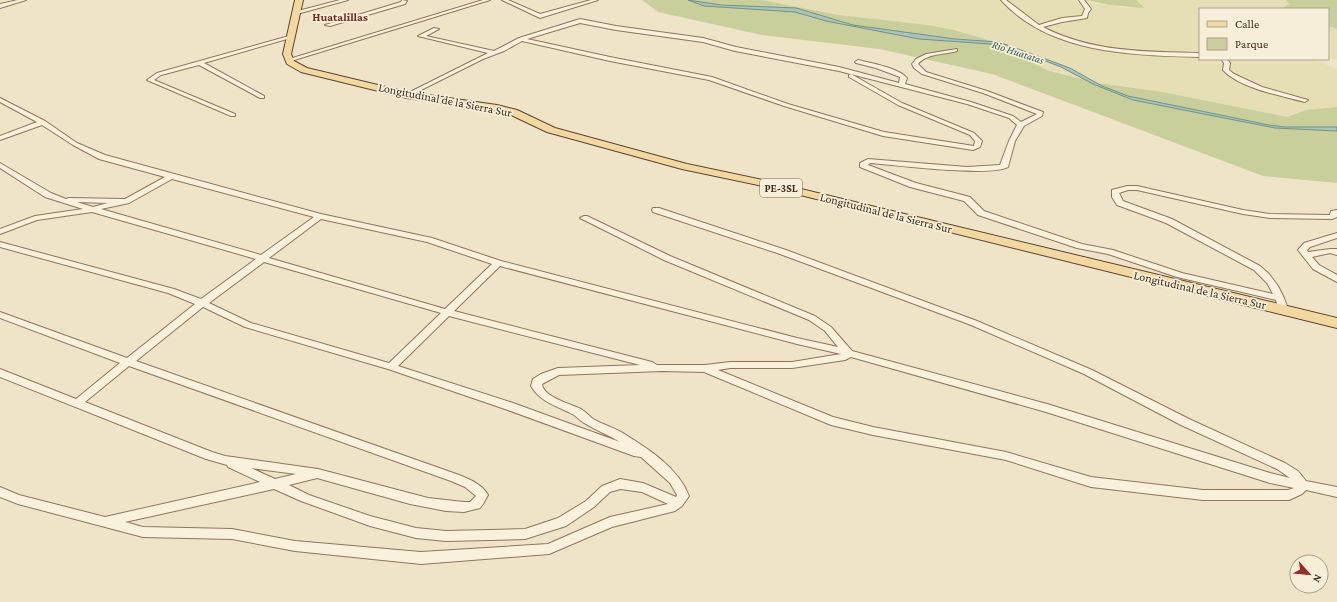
<svg xmlns="http://www.w3.org/2000/svg" width="1337" height="602" viewBox="0 0 1337 602" font-family="'Crimson Pro',serif">
<style>
.farmland{fill:#e6deb5}
.green{fill:#c9cf9b}
.water{fill:#a9c4bc;stroke:#6f938a}
.lines{fill:none;stroke-linecap:round;stroke-linejoin:round}
.street-casing{stroke:#8d765c;stroke-width:2}
.primary-casing{stroke:#5b4430;stroke-width:2}
.street{fill:#faf1dc;fill-rule:evenodd}
.primary{fill:#f3d9a0;fill-rule:evenodd}
.labels{text-anchor:middle;stroke-width:3.5;stroke-linejoin:round;paint-order:stroke}
.far-water-label{font-size:11px;font-style:italic;fill:#2f5d5a;stroke:#f7eed8}
.shield{fill:#f7eed8;stroke:#756857;stroke-width:1}
.shield-label{font-size:11px;font-weight:bold;fill:#3d2e20}
.far-quarter-label{font-size:12px;font-weight:bold;fill:#6b2e1e;stroke:#f7eed8}
.street-label{font-size:12px;fill:#3d2e20;stroke:#f7eed8}
</style>
<rect width="100%" height="100%" fill="#f0e4c8"/>
<path class="farmland" d="M762,0H1087L1097,4L1129,8L1142,4L1136,0H1286L1289,4L1281,9H1200V59H1327L1316,60L1337,69V107L1306,110L1287,117L1098,83L1049,71L985,39L954,30L928,25L839,15Z
M1328,26L1337,29V59H1328Z"/>
<path class="green" d="M642,0H762L839,15L928,25L954,30L985,39L1049,71L1098,83L1162,92L1287,117L1306,110L1337,107V183L1263,176L992,74L879,49L762,35L658,12Z
M1087,0H1136L1145,8L1109,5Z
M1286,0H1337V29L1328,26V9H1281L1289,4Z"/>
<path class="water" d="M688,0L721,5L796,8L853,25L955,39L999,42L1070,68L1102,86L1128,96L1269,125L1285,127H1337V131L1275,128L1133,100L1093,84L1061,67L1004,45L919,39L826,21L795,12L704,6Z"/>
<g class="lines">
<defs>
<path id="street" d="M18,0H26L0,8V4Z
M340,0H348L297,14L294,12Z
M402,0L407,1L405,4L330,26L325,25L401,2Z
M483,0H490L291,61L286,60Z
M502,0H508L540,14L591,0H598L540,18Z
M1001,0H1006L1039,25L1062,18L1082,16L1085,9L1079,0H1084L1091,9L1088,13L1087,18L1062,22L1043,27C1090,52 1148,52 1200,53V57C1132,55 1050,54 1001,0Z
M580,19L616,26L703,38L736,47L839,67L899,83L900,77L876,68L856,63L855,62L858,60C871,63 899,68 907,78L905,84L971,102L1013,116L1021,122L1037,114L983,93L922,74L914,68L912,64L916,59L926,54L957,49V51C944,55 927,53 918,64L926,72L987,91L1043,112L1042,116L1024,126L1015,141L1008,167C992,177 894,165 870,163L868,165L916,183L970,197L984,211L1082,244L1113,250L1182,273L1273,294L1267,283L1254,270L1166,223L1117,205L1112,197V190L1127,186H1137L1243,210L1270,214L1330,215L1331,211L1337,210V217L1332,219L1270,218L1243,214L1137,190H1128L1119,193L1123,201L1172,219L1260,266L1269,274L1278,286L1284,298L1288,309L1283,312L1278,309L1276,300L1177,277L1108,254L1077,248L978,215L964,201L910,187L860,167V163L868,159L967,167L1000,165L1009,141L1017,125L1009,118L967,104L839,71L735,51L703,42L616,30L580,23L527,39L610,57L712,77L788,104L884,132L974,146L975,141L970,135L898,105L849,77V75L851,74L902,103L974,133L982,141L980,147L973,150L883,136L784,106L709,80L610,61L522,41L504,51L483,59L409,96L404,95L488,53L418,36L434,28L439,29L426,36L494,51L519,38Z
M289,36L294,37L204,63L264,96V98H260L199,65L161,75L154,80L235,114V116H231L147,80L157,73Z
M1221,59H1227L1230,63L1229,70L1234,74L1262,87L1308,100L1305,102C1282,96 1239,88 1223,70L1224,63Z
M0,98L45,121L77,143L105,155L321,214L432,238L501,261L797,338L838,347L825,331L809,320L664,260L580,218L584,216H587L670,256L815,316L831,327L852,351L1047,404L1270,473L1290,478L1277,469L1181,425L1084,374L971,325L780,254L653,212L652,210L653,208H659L786,250L977,321L1092,370L1189,419L1285,463L1298,471L1306,481L1337,487V497L1306,490L1302,494L1289,500H1203L1091,487L1006,460L873,435L831,425L704,372L662,371L559,375L542,384C543,397 571,404 581,409C586,412 589,416 593,419C602,424 612,427 621,432C647,448 678,467 689,496L682,506L675,511L612,527L549,554L421,564L295,551L232,539L143,537L18,504L0,497V487L19,495L105,517L260,482L228,467L227,465L206,459L0,377V369L76,399L120,363L0,318V312L127,358L195,304L168,293L0,247V242L174,289L201,299L256,259L92,212L37,220L0,234V229L35,216L83,209L45,197L0,168V163L51,193L66,199L69,198L125,199L165,177L99,159L73,145L42,125L0,140V136L37,122L0,102ZM172,179L314,217L261,255L101,209L129,203ZM77,202L108,203L93,207ZM321,219L427,242L492,264L445,309L269,258ZM264,262L441,313L389,363L251,323L209,303ZM500,266L797,344L841,354L792,362H730L705,365H657L652,362L454,311ZM203,307L245,327L388,369L505,409L634,456L641,457L670,483L677,495L676,497L643,483L620,479L602,486L586,501L558,518L525,529L446,531L416,528L370,516L309,495L289,485L317,478L410,504L446,511L464,512L480,508L483,504L488,495C482,484 469,479 459,475L136,361ZM449,316L640,365L558,368L541,374L533,379L531,386C541,403 558,406 574,415C578,418 582,422 586,424C597,431 609,435 620,442L513,403L398,366ZM851,357L1046,412L1270,483L1294,488L1288,490H1203L1091,477L1006,452L873,427L833,417L718,370L730,368H792L845,360ZM129,366L451,481L465,487L476,496L470,502H464L428,498L318,469L225,456L212,452L85,402ZM251,468L296,474L275,479ZM274,489L301,501L370,526L416,538L446,541L525,539L566,526L594,507L610,492L620,489L642,492L668,504L610,517L548,544L421,552L295,541L232,529L143,527L125,522Z
M1337,233V238L1310,247L1307,250L1308,252L1330,249H1337V255L1330,253L1312,257L1319,265L1337,275V282L1313,269L1298,250L1304,243Z"/>
<path id="primary" d="M295,0H303L291,54L294,61L307,68L407,92L497,105L517,110L555,128L687,164L772,182L1337,318V328L772,188L682,169L547,132L509,114L497,111L407,98L301,72L287,64L283,54Z"/>
</defs>
<use href="#street" class="street-casing"/>
<use href="#primary" class="primary-casing"/>
<use href="#street" class="street"/>
<use href="#primary" class="primary"/>
</g>
<g class="labels">
<g class="far-water-label">
<text transform="translate(1018 52) rotate(18)" y="4">Rio Huatatas</text>
</g>
<rect class="shield" x="760" y="179" width="42" height="18" rx="3"/>
<g class="shield-label">
<text x="781" y="192">PE-3SL</text>
</g>
<g class="far-quarter-label">
<text x="340" y="21">Huatalillas</text>
</g>
<g class="street-label">
<text transform="translate(445 100) rotate(11)" y="4">Longitudinal de la Sierra Sur</text>
<text transform="translate(886 213) rotate(14)" y="4">Longitudinal de la Sierra Sur</text>
<text transform="translate(1200 290) rotate(13)" y="4">Longitudinal de la Sierra Sur</text>
</g>
</g>
<rect x="1199" y="8" width="130" height="52" fill="#f7eed8" stroke="#ada18e"/>
<rect x="1207" y="21" width="20" height="6" fill="#f3d9a0" stroke="#ada18e"/>
<text x="1235" y="28" font-size="12" fill="#3d2e20">Calle</text>
<rect x="1207" y="38" width="20" height="12" fill="#c9cf9b" stroke="#ada18e"/>
<text x="1235" y="48" font-size="12" fill="#3d2e20">Parque</text>
<g transform="translate(1309 574) rotate(117)"><circle r="19" fill="#f7eed8" stroke="#ada18e"/>
<path d="M0-3L7 15L0 10L-7 15Z" fill="#9e2a2b"/>
<text y="-6" font-size="11" font-weight="bold" text-anchor="middle" fill="#3d2e20">N</text>
</g>
</svg>
